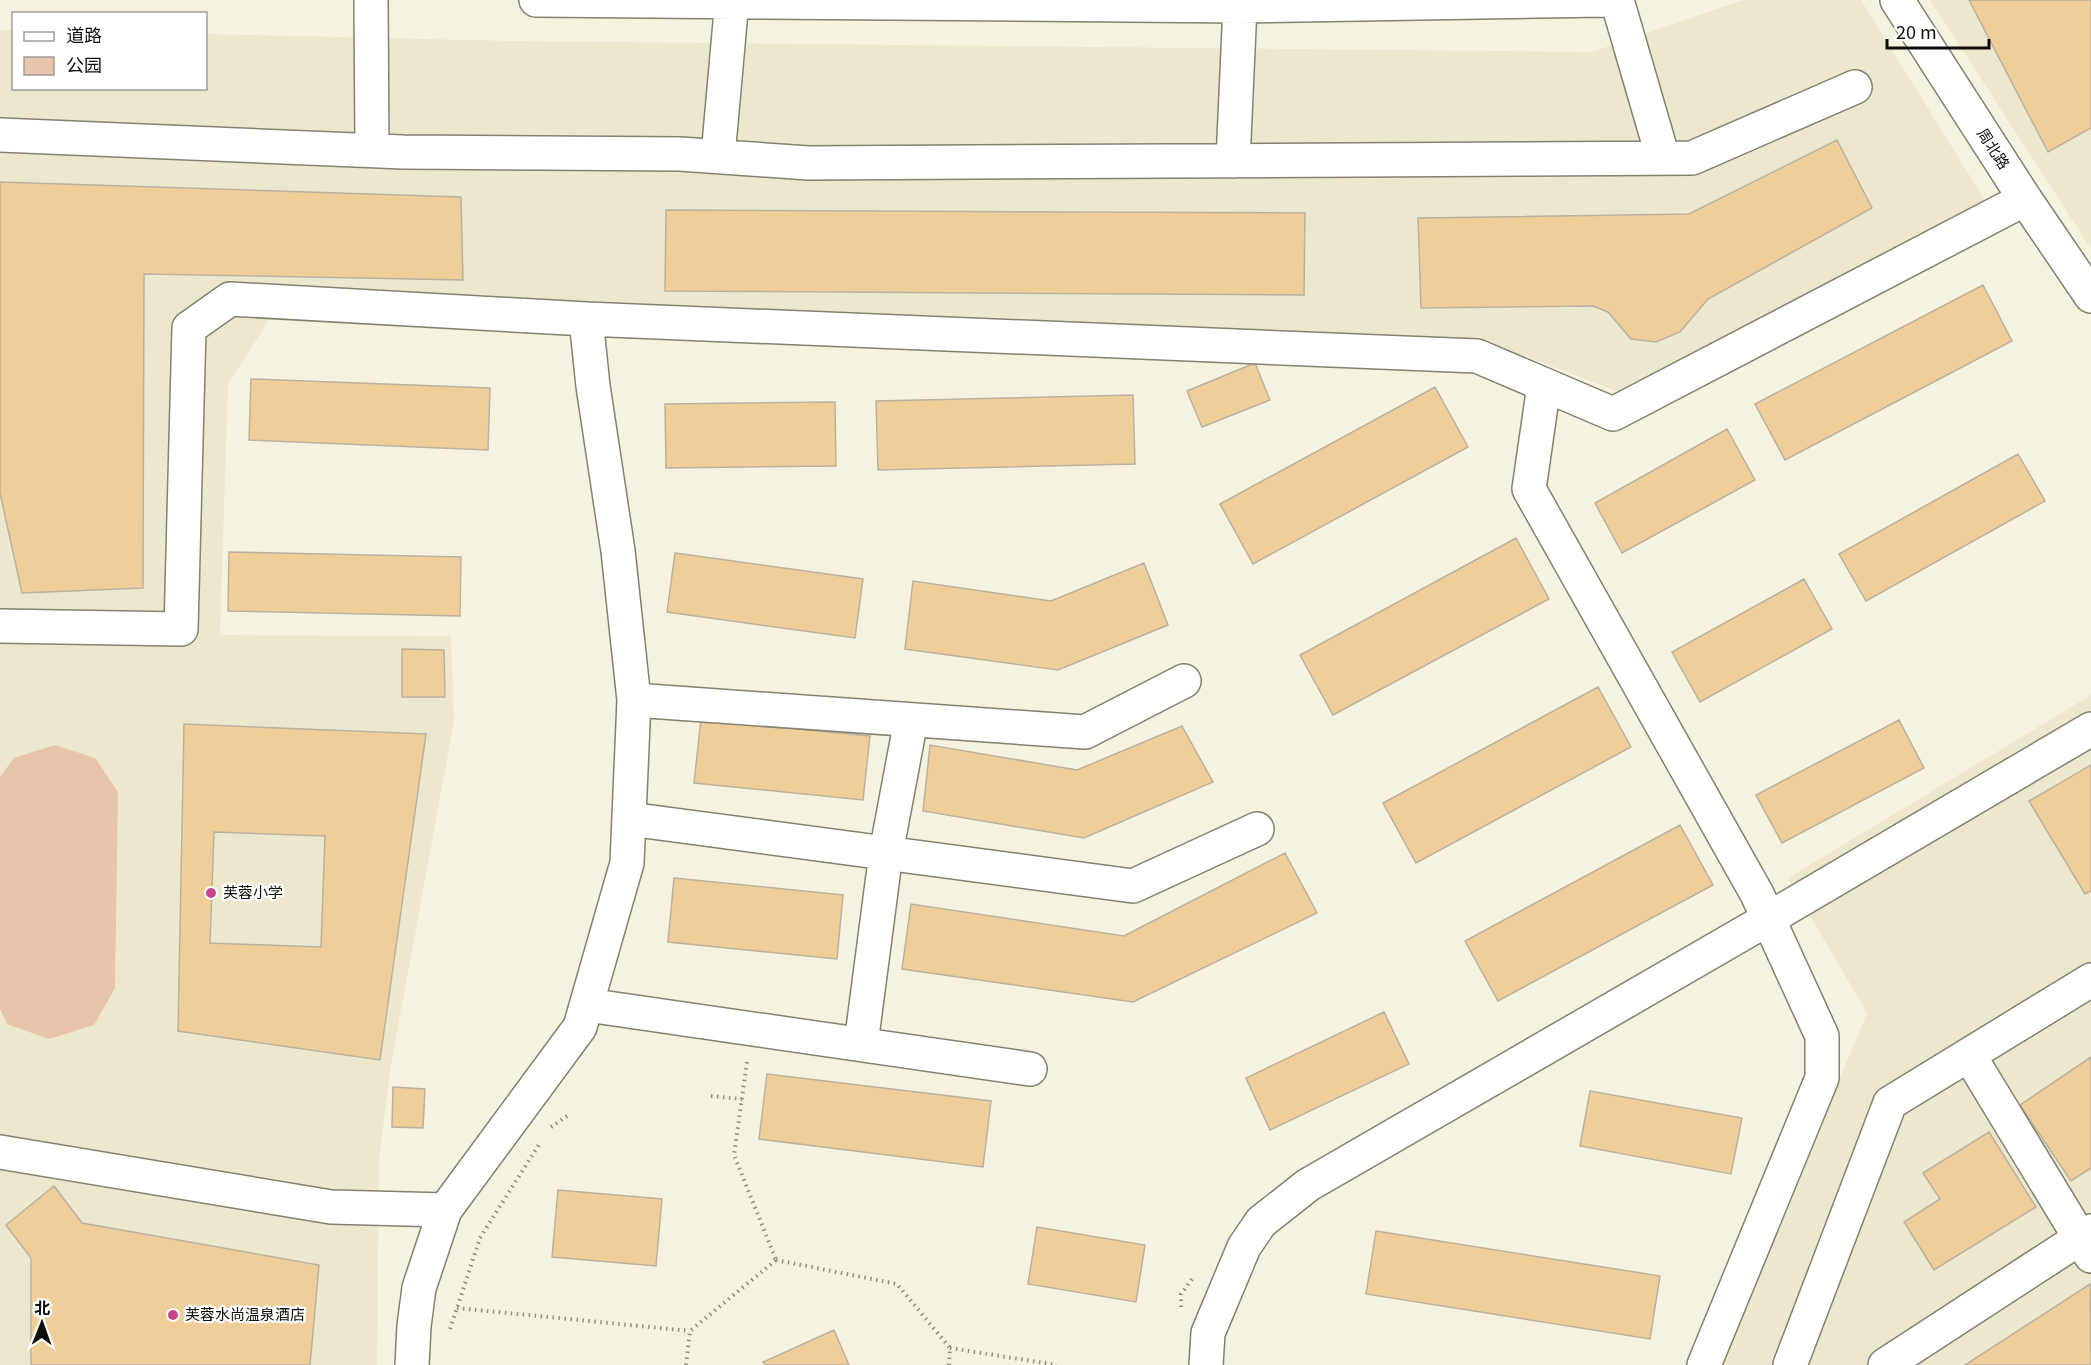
<svg xmlns="http://www.w3.org/2000/svg" width="2091" height="1365" viewBox="0 0 2091 1365" font-family="Georgia,'Noto Sans SC',serif">
<style>
.built{fill:#ece8ce}
.green{fill:#e8c4ab}
.building{fill:#efce99;stroke:#bbb1a1;stroke-width:1.5;fill-rule:evenodd}
.lines{fill:none;stroke-linecap:round;stroke-linejoin:round}
.minor-casing{stroke:#838170;stroke-width:36}
.path{stroke:#908e81;stroke-width:4;stroke-dasharray:1.5 4.5;stroke-linecap:butt}
.minor{stroke:#fff;stroke-width:33}
.poi-dot{fill:#ca468b;stroke:#fff;stroke-width:2}
.labels{text-anchor:middle;stroke-width:4.5;stroke-linejoin:round;paint-order:stroke}
.street-label{font-size:15px;fill:#0e0d07;stroke:#fff}
.poi-label{font-size:15px;fill:#0e0d07;stroke:#fff;text-anchor:start}
</style>
<rect width="100%" height="100%" fill="#f5f2df"/>
<path class="built" d="M1743,0H1861L1986,202L1624,394L1489,342L508,309L278,306L228,384L220,635L451,636L454,721L391,1065L379,1159L377,1365H0V30H13L14,88H206V34L511,41L1592,52Z
M1930,0H2091V250V249Z
M2091,695V1365H1721L1867,1013L1788,878Z"/>
<path class="green" d="M55,745L95,758L118,792L115,988L94,1025L49,1039L7,1024L0,1009V777L14,758Z"/>
<path class="building" d="M1969,0H2091V128L2048,152Z
M1837,140L1872,208L1708,299L1680,332L1656,342L1631,339L1608,312L1593,306L1421,308L1418,218L1689,214Z
M0,182L461,197L463,280L144,274L143,588L22,593L0,493Z
M666,210L1305,213L1304,295L665,291Z
M1983,285L2012,341L1785,460L1755,404Z
M1255,363L1270,400L1202,427L1187,391Z
M251,379L490,388L488,450L249,440Z
M1435,387L1468,447L1253,564L1220,504Z
M1133,395L1135,464L878,470L876,401Z
M835,402L836,466L666,468L665,404Z
M1727,429L1755,480L1622,553L1595,503Z
M2018,454L2045,501L1866,601L1839,554Z
M1516,538L1549,599L1333,715L1300,655Z
M229,552L461,557L460,616L228,611Z
M675,553L863,579L855,638L667,612Z
M1144,563L1168,625L1058,670L905,649L913,581L1051,601Z
M1804,579L1832,629L1700,702L1672,652Z
M402,649L444,650L445,697H402Z
M1598,687L1631,747L1416,863L1383,803Z
M701,719L870,736L863,800L694,783Z
M1899,720L1924,768L1782,843L1756,795Z
M184,724L426,734L380,1060L178,1031ZM214,832L325,836L321,947L210,943Z
M1182,726L1213,782L1084,838L923,811L930,745L1077,770Z
M2091,765V891L2085,894L2029,801Z
M1680,825L1713,885L1498,1001L1465,941Z
M1285,853L1317,913L1133,1002L902,969L911,904L1124,936Z
M674,878L843,895L837,959L668,942Z
M1384,1012L1409,1064L1270,1130L1246,1078Z
M2091,1057V1168L2071,1181L2020,1105Z
M767,1074L991,1101L983,1167L759,1139Z
M393,1087L425,1089L423,1128L392,1127Z
M1590,1091L1742,1118L1731,1174L1580,1146Z
M1989,1132L2036,1207L1934,1270L1904,1222L1940,1199L1923,1173Z
M54,1186L82,1223L319,1265L310,1365H31V1258L6,1225Z
M558,1190L662,1199L656,1266L552,1257Z
M1037,1227L1145,1245L1136,1302L1028,1284Z
M1376,1231L1660,1276L1650,1339L1366,1294Z
M2090,1284L2091,1365H1965Z
M834,1330L849,1365H765L763,1362Z"/>
<g class="lines">
<defs>
<path id="minor" d="M371,0L372,150
M536,0L1240,6L1606,0
M1617,0L1663,158
M1897,0L2025,199L2091,296
M0,135L403,152L680,154L808,163L1692,158L1855,87
M718,156L732,0
M1233,161L1240,6
M1544,385L1529,489L1757,894L1822,1036V1078L1704,1365
M0,626L181,629L189,328L230,299L586,319
M634,700L1085,732L1184,681
M629,819L1133,886L1257,829
M587,1005L1030,1069
M861,1044L886,853L911,720
M1969,1055L2091,1256
M0,1152L331,1207L445,1210L580,1027L627,863L634,700L618,551L593,386L586,319L1477,356L1613,414L2025,199
M412,1365L414,1326L419,1288L445,1210
M1206,1365L1208,1333L1244,1247L1261,1222L1308,1185L1768,919L2091,729
M1790,1365L1890,1103L2091,980
M1885,1365L2091,1231"/>
</defs>
<use href="#minor" class="minor-casing"/>
<path class="path" d="M747,1062L734,1155L776,1260
M711,1096L742,1099
M551,1127L570,1114
M776,1260L897,1284L950,1348L949,1365
M1181,1307V1294L1192,1279
M457,1308L690,1331
M450,1329L480,1238L540,1143
M950,1348L1057,1365
M686,1365L690,1331L776,1260"/>
<use href="#minor" class="minor"/>
</g>
<g class="poi-dot">
<circle cx="211" cy="893" r="6"/>
<circle cx="173" cy="1315" r="6"/>
</g>
<g class="labels">
<g class="street-label">
<text transform="translate(1993 149) rotate(57)" y="5">周北路</text>
</g>
<g class="poi-label">
<text x="223" y="898">芙蓉小学</text>
<text x="185" y="1320">芙蓉水尚温泉酒店</text>
</g>
</g>
<rect x="12" y="12" width="195" height="78" fill="#ffffff" stroke="#9f9e9c" stroke-width="1.5"/>
<rect x="24" y="32" width="30" height="9" fill="#ffffff" stroke="#9f9e9c" stroke-width="1.5"/>
<text x="66" y="42" font-size="18" fill="#0e0d07">道路</text>
<rect x="24" y="57" width="30" height="18" fill="#e8c4ab" stroke="#9f9e9c" stroke-width="1.5"/>
<text x="66" y="72" font-size="18" fill="#0e0d07">公园</text>
<g transform="translate(42 1323) rotate(1)" stroke="#ffffff" stroke-width="4.5" paint-order="stroke">
<path d="M0-4.5L10 22L0 15L-10 22Z" fill="#0e0d07"/>
<text y="-9" font-size="16" font-weight="bold" text-anchor="middle" fill="#0e0d07">北</text>
</g>
<path d="M1887 39v9h102v-9" fill="none" stroke="#0e0d07" stroke-width="3"/>
<text x="1896" y="39" font-size="18" fill="#0e0d07" stroke="#ffffff" stroke-width="4.5" paint-order="stroke">20 m</text>
</svg>
